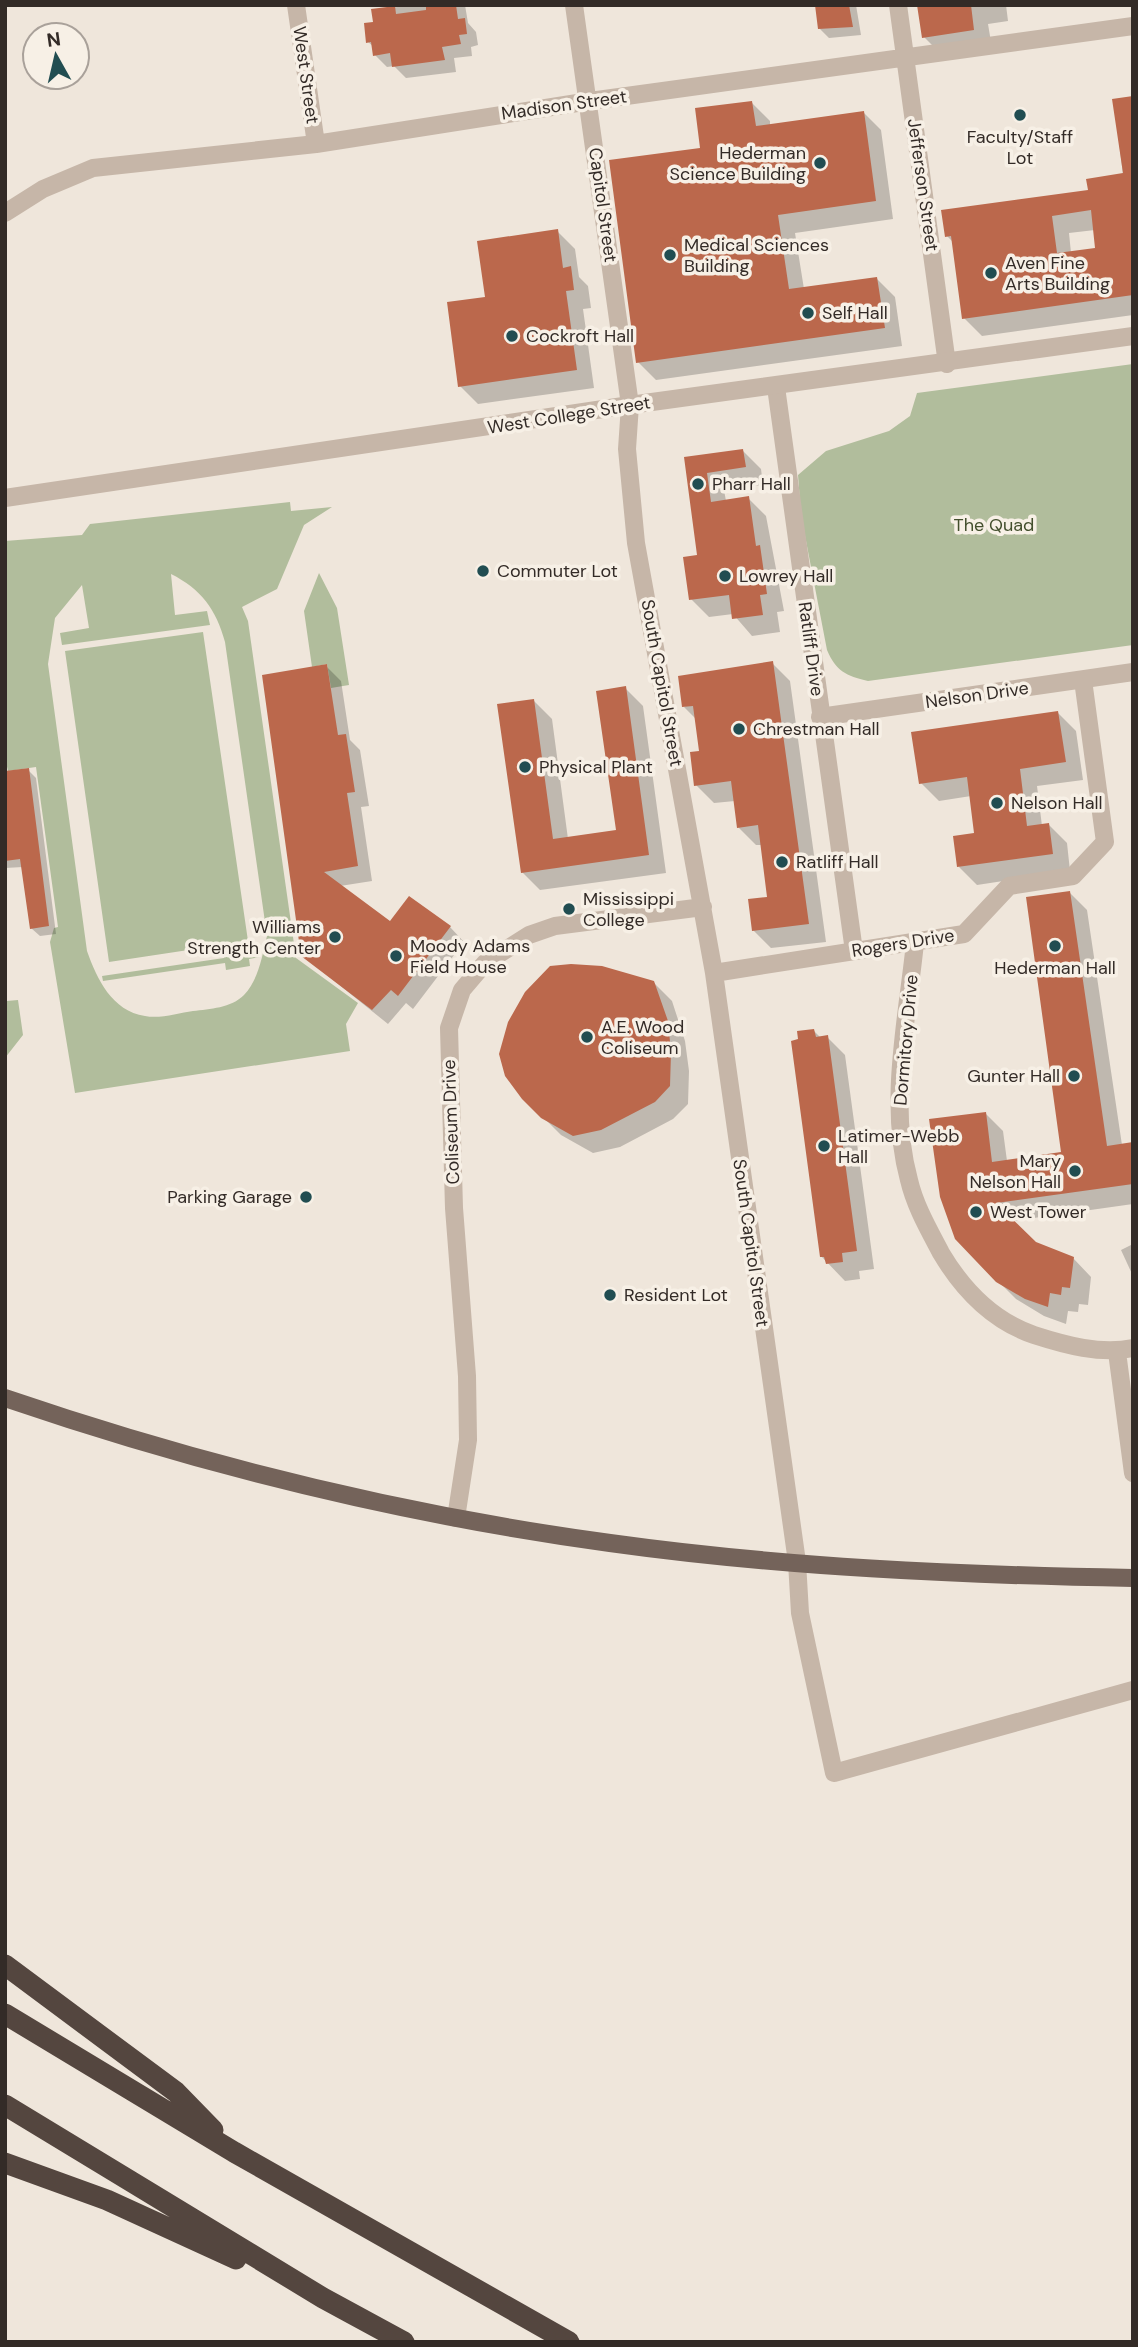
<svg xmlns="http://www.w3.org/2000/svg" width="1138" height="2347" viewBox="0 0 1138 2347" font-family="'DM Sans',sans-serif">
<style>
.green{fill:#b1bd9c;fill-rule:evenodd}
.shadow{fill:#0003;fill-rule:evenodd}
.building{fill:#bb684c;fill-rule:evenodd}
.lines{fill:none;stroke-linecap:round;stroke-linejoin:round}
.minor{stroke:#c6b6a8;stroke-width:18}
.tertiary{stroke:#c6b6a8;stroke-width:18}
.primary{stroke:#74635a;stroke-width:18}
.motorway{stroke:#54463f;stroke-width:21}
.poi-dot{fill:#214d51;stroke:#f7f0e6;stroke-width:2.5}
.labels{text-anchor:middle;stroke-width:7;stroke-linejoin:round;paint-order:stroke}
.street-label{font-size:18px;fill:#332b27;stroke:#f7f0e6}
.poi-label{font-size:18px;fill:#332b27;stroke:#f7f0e6;text-anchor:start}
.park-label{font-size:18px;fill:#434f2d;stroke:#f7f0e6}
</style>
<rect width="100%" height="100%" fill="#efe6db"/>
<path class="green" d="M1133,364V645L868,681C846,676 836,671 827,650L801,515L798,475L826,451L889,431L910,416L917,393Z
M290,502L291,511L332,507L304,525L277,589L242,607L248,621L296,958L358,1003L346,1024L350,1051L75,1093L50,942L54,928L58,927L36,767L8,771L5,758V541L82,535L90,524ZM171,574C201,589 216,609 225,642L267,936C262,956 259,979 244,995C231,1008 210,1009 193,1011C179,1013 160,1019 145,1016C112,1011 97,979 87,951L48,664L55,618L82,585L89,628L60,633L62,645L210,625L207,611L175,615Z
M319,573L337,608L349,685L331,688L327,664L312,667L304,611Z
M203,632L248,941L109,962L65,651Z
M247,948L249,954L260,953V957L249,959L250,966L226,970L225,963L103,981L102,976L224,958V951Z
M5,988L7,1001L18,1000L23,1035L5,1058Z"/>
<path class="shadow" d="M414,5H465L468,23L476,32L478,45L471,47L472,56L454,58L456,72L406,78L394,66L387,67L375,55L374,47L368,42L375,23L373,10Z
M817,5H856L861,35L829,38L820,29Z
M919,5H1006L1008,21L988,24L992,48L942,55L924,37Z
M1133,98V315L982,336L964,318L953,242L947,236L1090,191L1123,175L1114,100ZM1095,230L1097,249L1071,253L1069,233Z
M752,103L770,121V125L863,112L881,130L893,219L795,233L804,289L877,279L895,297L902,346L656,380L638,362L701,149Z
M557,231L575,249L579,277L588,286L591,308L583,309L594,388L478,404L460,386L487,299Z
M743,451L761,469L763,485L724,490L726,501L748,498L766,516L784,611L777,612L780,632L752,636L733,614L709,617L691,599L699,557L686,459Z
M772,663L790,681L826,942L771,948L753,930L769,898L762,845H756L738,827L735,801L714,803L696,785L701,752L696,719L684,707Z
M326,666L341,681L350,740L360,750L369,806L361,807L372,881L340,886L391,923L450,927L464,942L413,1009L406,1003L388,1024L302,955Z
M625,688L643,706L666,873L540,890L522,872L534,701L552,719L568,839L618,832Z
M1058,713L1076,731L1083,780L1037,786L1042,826L1049,825L1067,843L1070,871L977,885L959,867L976,834L971,796L939,801L921,783Z
M28,770L36,778L56,934L40,936L31,928L23,867L5,868V773Z
M1069,892L1087,910L1122,1145L1133,1144V1204L1012,1221L1035,1243L1073,1258L1091,1277L1088,1305L1079,1304L1078,1312L1068,1311L1066,1324L1044,1316L1016,1299L997,1280L985,1113L1003,1131L1007,1161L1063,1154Z
M653,982L672,1001L685,1041L689,1071L688,1104L673,1119L620,1147L593,1153L561,1135L543,1117Z
M814,1031L821,1038L827,1037L845,1055L874,1269L859,1271L860,1279L845,1281L821,1256Z
M1133,1244V1276L1121,1250Z"/>
<path class="building" d="M426,5H456L458,19L465,18L467,34L459,35L461,44L442,47L445,60L392,67L390,53L373,56L371,42L366,43L364,23L373,22L371,9L395,6L396,14L426,10Z
M815,5H849L853,27L818,29Z
M917,5H971L974,30L922,38Z
M1133,96V295L962,319L951,236L945,237L941,210L1088,190L1086,179L1123,173L1112,99ZM1091,210L1095,248L1057,253L1052,216Z
M752,101L756,126L864,111L876,201L778,215L789,289L877,277L885,328L636,363L609,160L700,148L695,108Z
M558,229L563,268L571,266L574,290L566,291L577,370L458,387L447,302L485,297L477,241Z
M743,449L746,467L707,473L711,502L749,496L756,546L760,545L767,594L760,595L763,615L732,619L729,595L689,600L683,557L697,555L684,457Z
M773,661L809,924L752,931L748,899L767,897L758,825L737,828L731,781L694,786L690,752L699,751L693,706L682,707L678,676Z
M327,664L338,735L346,734L355,792L347,793L358,866L324,872L390,921L409,896L451,926L398,996L391,990L372,1010L301,956L262,675Z
M626,686L649,855L521,873L497,704L534,699L553,839L616,830L596,691Z
M1058,711L1066,762L1020,769L1027,826L1049,823L1053,854L957,867L953,836L974,833L967,777L919,784L911,732Z
M29,768L49,926L30,929L20,859L5,861V771Z
M1070,891L1107,1146L1133,1142V1184L996,1203L1036,1242L1074,1257L1070,1288L1062,1287L1061,1295L1050,1293L1048,1307L1025,1299L996,1282L955,1239L940,1197L929,1119L986,1112L992,1162L1061,1152L1026,897Z
M571,964L602,966L654,981L668,1021L671,1052L670,1086L655,1102L601,1130L573,1136L541,1118L522,1099L505,1076L499,1054L508,1022L525,992L550,966Z
M814,1029L816,1037L828,1035L857,1251L842,1253L843,1262L826,1264L824,1257H820L791,1041L798,1039L797,1031Z"/>
<g class="lines">
<path class="minor" d="M296,5L316,144
M574,5L630,405L627,449L636,543L714,973L797,1562L800,1613L834,1773L1133,1690
M898,5L947,364
M5,213L43,189L93,168L316,144L590,101L1133,26
M776,387L854,951
M820,717L1133,672
M915,943C907,1020 888,1104 909,1180C915,1206 929,1230 941,1253C963,1290 993,1321 1034,1335C1065,1345 1101,1355 1133,1348
M714,973L964,934L1009,886L1073,876L1105,842L1083,680
M1117,1352L1133,1473
M456,1518L468,1440L467,1376L454,1208L449,1028L462,990L485,963L529,935L555,926L703,907"/>
<path class="tertiary" d="M5,498L630,405L1133,336"/>
<path class="primary" d="M5,1398C201,1465 404,1515 610,1543C782,1567 959,1575 1133,1578"/>
<path class="motorway" d="M5,1965L176,2092L213,2130
M5,2014L234,2152L569,2342
M5,2105L323,2298L404,2342
M5,2163L107,2200L236,2259"/>
</g>
<g class="poi-dot">
<circle cx="1020" cy="115" r="7"/>
<circle cx="820" cy="163" r="7"/>
<circle cx="670" cy="255" r="7"/>
<circle cx="991" cy="273" r="7"/>
<circle cx="808" cy="313" r="7"/>
<circle cx="512" cy="336" r="7"/>
<circle cx="698" cy="484" r="7"/>
<circle cx="483" cy="571" r="7"/>
<circle cx="725" cy="576" r="7"/>
<circle cx="739" cy="729" r="7"/>
<circle cx="525" cy="767" r="7"/>
<circle cx="997" cy="803" r="7"/>
<circle cx="782" cy="862" r="7"/>
<circle cx="569" cy="909" r="7"/>
<circle cx="335" cy="937" r="7"/>
<circle cx="1055" cy="946" r="7"/>
<circle cx="396" cy="956" r="7"/>
<circle cx="587" cy="1037" r="7"/>
<circle cx="1074" cy="1076" r="7"/>
<circle cx="824" cy="1146" r="7"/>
<circle cx="1075" cy="1171" r="7"/>
<circle cx="306" cy="1197" r="7"/>
<circle cx="976" cy="1212" r="7"/>
<circle cx="610" cy="1295" r="7"/>
</g>
<g class="labels">
<g class="street-label">
<text transform="translate(306 75) rotate(82)" y="6">West Street</text>
<text transform="translate(564 105) rotate(-8)" y="6">Madison Street</text>
<text transform="translate(923 185) rotate(82)" y="6">Jefferson Street</text>
<text transform="translate(603 205) rotate(82)" y="6">Capitol Street</text>
<text transform="translate(569 415) rotate(-9)" y="6">West College Street</text>
<text transform="translate(811 649) rotate(82)" y="6">Ratliff Drive</text>
<text transform="translate(662 683) rotate(80)" y="6">South Capitol Street</text>
<text transform="translate(977 695) rotate(-8)" y="6">Nelson Drive</text>
<text transform="translate(903 943) rotate(-9)" y="6">Rogers Drive</text>
<text transform="translate(906 1040) rotate(-85)" y="6">Dormitory Drive</text>
<text transform="translate(451 1122) rotate(-92)" y="6">Coliseum Drive</text>
<text transform="translate(751 1243) rotate(82)" y="6">South Capitol Street</text>
</g>
<g class="poi-label">
<text x="1020" y="143" text-anchor="middle">Faculty/Staff<tspan x="1020" dy="21">Lot</tspan></text>
<text x="806" y="159" text-anchor="end">Hederman<tspan x="806" dy="21">Science Building</tspan></text>
<text x="684" y="251">Medical Sciences<tspan x="684" dy="21">Building</tspan></text>
<text x="1005" y="269">Aven Fine<tspan x="1005" dy="21">Arts Building</tspan></text>
<text x="822" y="319">Self Hall</text>
<text x="526" y="342">Cockroft Hall</text>
<text x="712" y="490">Pharr Hall</text>
<text x="497" y="577">Commuter Lot</text>
<text x="739" y="582">Lowrey Hall</text>
<text x="753" y="735">Chrestman Hall</text>
<text x="539" y="773">Physical Plant</text>
<text x="1011" y="809">Nelson Hall</text>
<text x="796" y="868">Ratliff Hall</text>
<text x="583" y="905">Mississippi<tspan x="583" dy="21">College</tspan></text>
<text x="321" y="933" text-anchor="end">Williams<tspan x="321" dy="21">Strength Center</tspan></text>
<text x="410" y="952">Moody Adams<tspan x="410" dy="21">Field House</tspan></text>
<text x="1055" y="974" text-anchor="middle">Hederman Hall</text>
<text x="601" y="1033">A.E. Wood<tspan x="601" dy="21">Coliseum</tspan></text>
<text x="1060" y="1082" text-anchor="end">Gunter Hall</text>
<text x="838" y="1142">Latimer-Webb<tspan x="838" dy="21">Hall</tspan></text>
<text x="1061" y="1167" text-anchor="end">Mary<tspan x="1061" dy="21">Nelson Hall</tspan></text>
<text x="292" y="1203" text-anchor="end">Parking Garage</text>
<text x="990" y="1218">West Tower</text>
<text x="624" y="1301">Resident Lot</text>
</g>
<g class="park-label">
<text x="994" y="531">The Quad</text>
</g>
</g>
<rect width="1138" height="2347" fill="none" stroke="#332b27" stroke-width="14"/>
<g transform="translate(56 56) rotate(352)"><circle r="33" fill="#f7f0e6" stroke="#a9a19a" stroke-width="2"/>
<path d="M0-5L12 26L0 18L-12 26Z" fill="#214d51"/>
<text y="-10" font-size="19" font-weight="bold" text-anchor="middle" fill="#332b27">N</text>
</g>
</svg>
